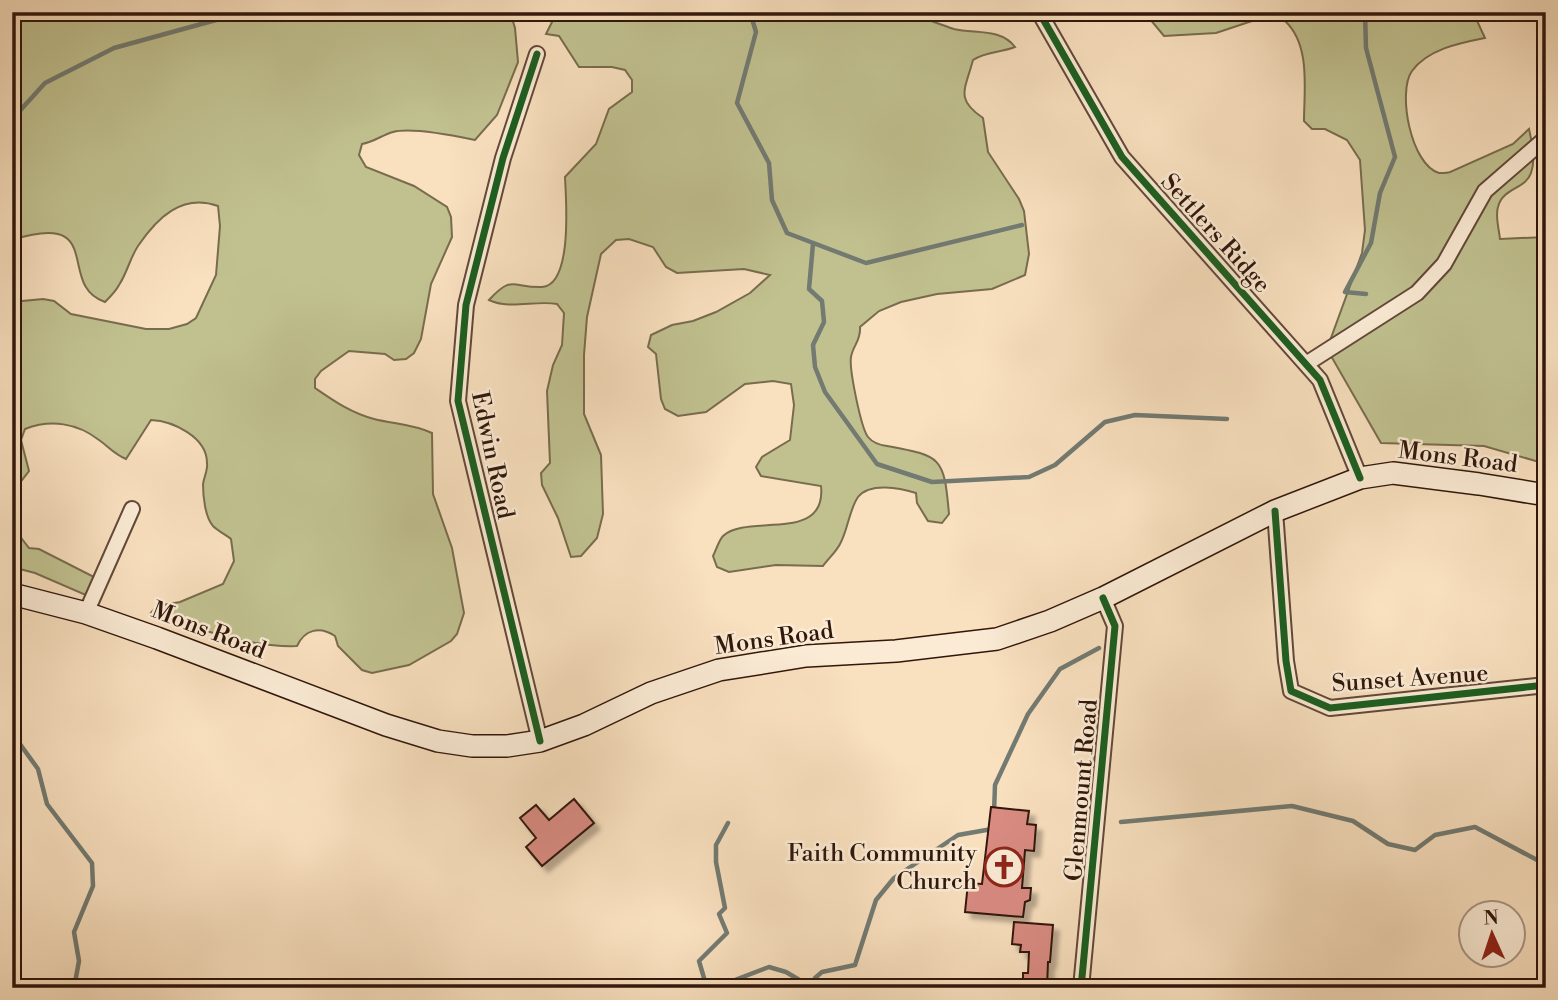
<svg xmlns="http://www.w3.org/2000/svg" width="1558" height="1000" viewBox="0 0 1558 1000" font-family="'Libre Bodoni',serif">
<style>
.green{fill:#c1c190;stroke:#786c4e;stroke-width:2}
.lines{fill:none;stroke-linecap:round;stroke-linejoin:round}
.stream{stroke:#727a72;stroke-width:4.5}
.building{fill:#d98b82;stroke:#30160b;stroke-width:2;filter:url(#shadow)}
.minor-casing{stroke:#624838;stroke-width:18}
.secondary-casing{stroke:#30160b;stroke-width:24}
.minor{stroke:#fbebd5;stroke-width:14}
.secondary{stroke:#fbebd5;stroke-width:21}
.cycleway-casing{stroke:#fbebd5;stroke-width:11}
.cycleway{stroke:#1b5e20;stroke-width:7}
.labels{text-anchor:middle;stroke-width:5;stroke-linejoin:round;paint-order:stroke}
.street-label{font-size:24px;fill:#30160b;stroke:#fbebd5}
.poi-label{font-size:24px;fill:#30160b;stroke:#fbebd5;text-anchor:end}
</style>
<defs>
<filter id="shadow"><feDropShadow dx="6" dy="6" stdDeviation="2" flood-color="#0004"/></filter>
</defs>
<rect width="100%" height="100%" fill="#f9e0bf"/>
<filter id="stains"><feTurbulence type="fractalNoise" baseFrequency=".00286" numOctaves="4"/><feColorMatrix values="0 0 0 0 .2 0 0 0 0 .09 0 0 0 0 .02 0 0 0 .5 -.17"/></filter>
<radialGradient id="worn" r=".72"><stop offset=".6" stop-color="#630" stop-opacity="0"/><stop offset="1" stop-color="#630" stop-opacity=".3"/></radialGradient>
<path class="green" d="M12,12H510L515,28L518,62L497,115L475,140C456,136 411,127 393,132C382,135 374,142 362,144L359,155L366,167L414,186L447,207L451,217L452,237L431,284L421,339L414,353L406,359L394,360L385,354L349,351L321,371L315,379V388C334,401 351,413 374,419C394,424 413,424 432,433L433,494L452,548L464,613L457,634L451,641L409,665L372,673L362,670L338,646L335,636C320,626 305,629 297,646C248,648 196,627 150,614L157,606L180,602L223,584L234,561L231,539C226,535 218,531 213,526C205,517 203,496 203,484C204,477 208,470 207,463C207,437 173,421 151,420L126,459C114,454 109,447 99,440C77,423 51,419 25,429L21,440L29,471L12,493V302L43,299L54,301L71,314L146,329H169L187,324L196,318L216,275L220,226L218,206C182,193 157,218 138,246C130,258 127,273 119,285C116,291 110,297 105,302C55,285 108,210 12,240Z
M557,12H907C923,18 939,24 954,29C975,34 1001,28 1015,47C1000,53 986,51 973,60C965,90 955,99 983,118L988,152L1019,199L1024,211L1029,254L1025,275L992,289L937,294L901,302L879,311L860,327C861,341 853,345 851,357C849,369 861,428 868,437C872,442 880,445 887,446C942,456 944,457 949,514L942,523L928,521L917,503L916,493C900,488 870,482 858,497C849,510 848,530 840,544C836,552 828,559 823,566L776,565L729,572L717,567L713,556C716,550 719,540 723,536C747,513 827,544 821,486L761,476L756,467L762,457L790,440L794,405L791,384L773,381L745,384L706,412L678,416L665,409L661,399L656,354L648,347L651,335L672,325L693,321L716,312L750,293L770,275L744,269L677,273L666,267L653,247L629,239L616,240L601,254L587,317L584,355V414L601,455L603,514L597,538L581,556L571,557L558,518L542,485L541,473L550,463L547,391L553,365L562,345L564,313L557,304C535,300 510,310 489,300C513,274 512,288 542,287C573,285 566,199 565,177L596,144L609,109L632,92V80L625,70L612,67H579L559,36L546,34Z
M1144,12H1473L1485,38C1460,43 1428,49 1412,71C1397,92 1411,165 1439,173C1440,173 1449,173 1450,172L1513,144L1529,129C1532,143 1536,159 1531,173C1526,189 1502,188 1498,207C1495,216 1499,229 1500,239L1546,237V464L1484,446L1381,443L1327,349L1362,253L1365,230L1360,160L1347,140L1325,129H1312L1304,121C1304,90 1311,45 1285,21H1252L1216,33L1164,36Z
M12,526L29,548L39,549L96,578L88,596L35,573L12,567Z"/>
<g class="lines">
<path class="stream" d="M750,12L756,32L737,103L769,163L772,200L787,233L866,263L1022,225
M1365,12L1366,48L1395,157L1380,193L1371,243L1345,292L1366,294
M12,140L16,115L45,83L114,48L245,12
M813,244L809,289L822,301L824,322L813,345L815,367L825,392L877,464L932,482L1029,477L1055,465L1105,422L1135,415L1227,419
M12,733L38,769L47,804L92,863L93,886L74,932L79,961L74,988
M994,813L995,785L1028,714L1060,669L1099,648
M1121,822L1292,806L1353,821L1388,844L1415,850L1435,835L1475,827L1539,861L1546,859
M701,988L704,978L699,961L727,933L719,914L725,908L716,862V845L728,823
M714,988L769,967L786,972L813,988
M817,988L815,978L822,972L855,965L876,900L894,878L958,835L992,829"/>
</g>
<path class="building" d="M574,799L594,823L542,866L526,847L536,838L520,818L536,805L549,820Z
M991,807L1029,811L1027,824L1036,825L1034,851L1025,850L1022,888H1031L1030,900L1025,902L1023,917L965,912L968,883L982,884Z
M1014,922L1053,925L1050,962H1048L1047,988H1023V973H1028L1029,952H1020L1021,945L1012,944Z"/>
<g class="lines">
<defs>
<path id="minor" d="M1039,12L1122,157L1320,380L1360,478
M537,54L503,158L466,305L458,401L540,741
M1306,364L1417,293L1444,264L1485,191L1546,138
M1275,511L1286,661L1291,691L1330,708L1546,685
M86,613L132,509
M1081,988L1115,626L1103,598"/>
<path id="secondary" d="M12,594L86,613L157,638L386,725L438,741L472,746H507L540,741L584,725L651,693L719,670L806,656L896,651L997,639L1050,621L1103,598L1275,511L1360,478L1393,473L1479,484L1546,495"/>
</defs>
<use href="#minor" class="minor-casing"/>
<use href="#secondary" class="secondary-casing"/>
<use href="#minor" class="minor"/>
<use href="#secondary" class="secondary"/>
<defs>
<path id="cycleway" d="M1039,12L1122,157L1320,380L1360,478
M537,54L503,158L466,305L458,401L540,741
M1275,511L1286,661L1291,691L1330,708L1546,685
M1081,988L1115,626L1103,598"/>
</defs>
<use href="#cycleway" class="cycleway-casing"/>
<use href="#cycleway" class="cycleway"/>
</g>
<defs>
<symbol id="church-ring" viewBox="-11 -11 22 22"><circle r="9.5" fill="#fbebd5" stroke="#8f2418" stroke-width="1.5"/><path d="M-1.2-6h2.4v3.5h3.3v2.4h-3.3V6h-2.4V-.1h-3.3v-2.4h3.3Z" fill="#8f2418"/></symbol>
</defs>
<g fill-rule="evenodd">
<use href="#church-ring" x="982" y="845" width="44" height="44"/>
</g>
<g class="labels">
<g class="street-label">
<text transform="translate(1216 233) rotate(48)" y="8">Settlers Ridge</text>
<text transform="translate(493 455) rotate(78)" y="8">Edwin Road</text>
<text transform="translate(1458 457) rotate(7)" y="8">Mons Road</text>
<text transform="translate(209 630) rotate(21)" y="8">Mons Road</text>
<text transform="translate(774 638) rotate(-8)" y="8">Mons Road</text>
<text transform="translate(1410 678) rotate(-4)" y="8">Sunset Avenue</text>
<text transform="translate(1081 790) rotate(-85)" y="8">Glenmount Road</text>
</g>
<g class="poi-label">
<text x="977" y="861">Faith Community<tspan x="977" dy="28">Church</tspan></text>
</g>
</g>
<rect width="1558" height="1000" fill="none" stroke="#f9e0bf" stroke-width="42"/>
<rect x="14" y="14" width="1530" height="972" fill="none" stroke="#30160b" stroke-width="3.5"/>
<rect x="21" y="21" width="1516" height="958" fill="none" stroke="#30160b" stroke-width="2"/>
<g transform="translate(1492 934) rotate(357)"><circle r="33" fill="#fbebd5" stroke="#aa9684" stroke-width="2"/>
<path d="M0-5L12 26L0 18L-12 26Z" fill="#8f2418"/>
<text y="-10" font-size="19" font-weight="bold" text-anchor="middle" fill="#30160b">N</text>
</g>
<rect width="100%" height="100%" filter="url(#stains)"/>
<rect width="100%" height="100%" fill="url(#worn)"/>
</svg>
